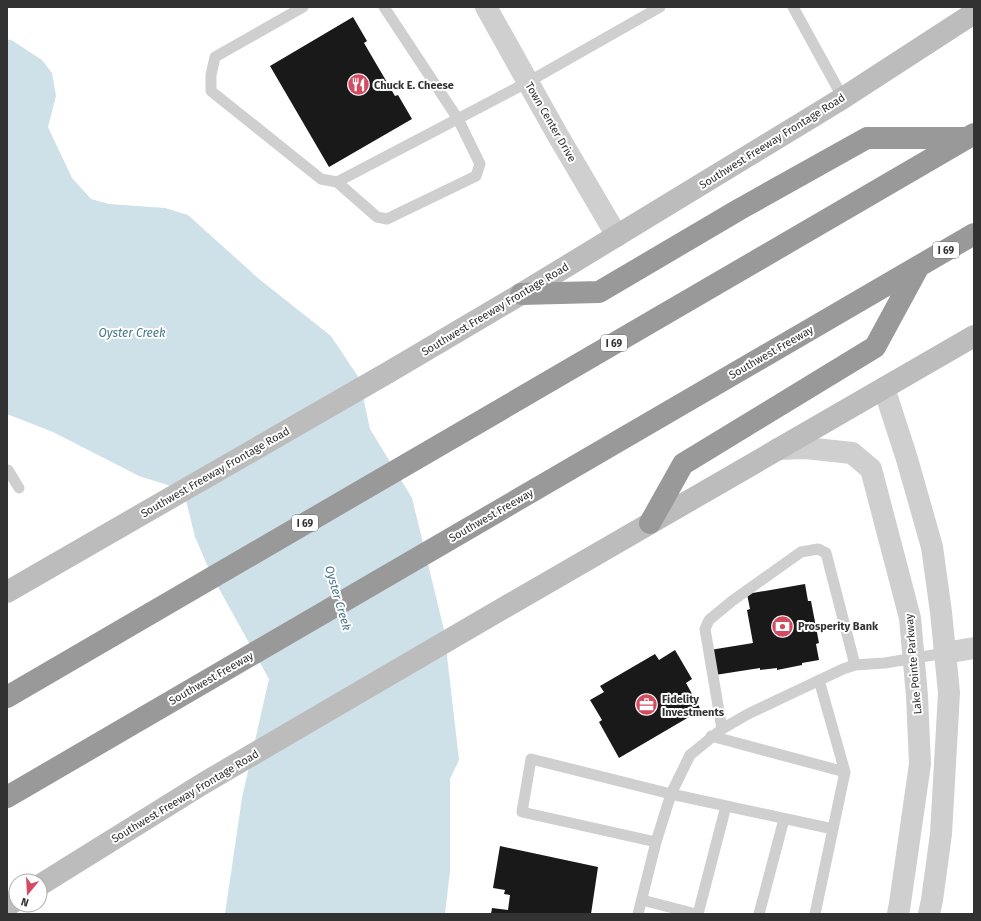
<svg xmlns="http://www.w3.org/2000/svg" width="981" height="921" viewBox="0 0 981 921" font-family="'Fira Sans',sans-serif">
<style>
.water{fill:#cee0e8}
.building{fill:#191919}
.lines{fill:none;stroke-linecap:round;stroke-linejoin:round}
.service{stroke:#cfcfcf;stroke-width:11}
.tertiary{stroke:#cfcfcf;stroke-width:22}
.secondary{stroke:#bcbcbc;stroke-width:22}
.motorway{stroke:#999;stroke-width:22}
.labels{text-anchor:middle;stroke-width:4;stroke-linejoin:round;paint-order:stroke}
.shield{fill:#fff;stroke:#707070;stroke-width:1}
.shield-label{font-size:10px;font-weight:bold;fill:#323232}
.poi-label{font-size:11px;font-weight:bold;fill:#323232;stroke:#fff;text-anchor:start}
.street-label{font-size:11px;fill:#323232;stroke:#fff}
.water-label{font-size:12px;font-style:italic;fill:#48778b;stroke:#fff}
</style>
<rect width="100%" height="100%" fill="#fff"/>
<path class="water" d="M7,39L13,41L42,60L52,73L56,96L48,127L72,178L91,199L109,204L165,208L188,215L259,279L331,336L359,378L370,429L412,498L444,630L459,760L450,779V871L445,914H225L242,798L269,679L212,576L195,537L184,492L174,487L139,476L53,432L7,414Z"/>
<path class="building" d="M353,17L367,41L364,43L395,96L398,95L412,119L329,167L270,66Z
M805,584L808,601H811L819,643L816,644L819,660L802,663V665L777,670V668L760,670V668L715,675L710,650L753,643L747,610L750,609L747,594Z
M675,650L692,679L686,683L701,710L619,758L599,722L602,720L590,700L604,692L600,686L655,654L659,660Z
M500,846L598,867L591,914H491L492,908L508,910L510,895L504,894L505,890L493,888Z"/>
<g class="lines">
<path class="service" d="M303,7L215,57L211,75V91L321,179L337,182L528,82L660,7
M793,7L843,98
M337,182L377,217L387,219L476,176L480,164L458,119L384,7
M7,470H8L19,488
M722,729L705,629L709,620L732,601L801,552L818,549L826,553L855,665
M711,736L845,772L819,680
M656,842L522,812L531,759L671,794L833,829
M642,900L696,914
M638,914L656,842L671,794L690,755L722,729L748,714L843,669L855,665L885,663L945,653
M698,914L726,806
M759,914L784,819
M815,914L845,772"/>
<path class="tertiary" d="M486,7L557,134L617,236
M884,388L907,459L932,547L941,612L949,693L941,834L932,900L929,914
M778,449L805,448L852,453L871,469L910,618L917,696L920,764L900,903L898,914
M945,653L974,648"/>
<path class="secondary" d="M7,592L389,372L521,294L843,98L974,13
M40,885L204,783L488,617L974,336
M7,906L16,900"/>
<path class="motorway" d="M521,294L599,292L740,209L867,138H966
M650,523L683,464L875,347L919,266
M7,697L974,134
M7,797L974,234"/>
</g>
<defs>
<symbol id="restaurant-disc" viewBox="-11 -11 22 22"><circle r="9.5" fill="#d24b60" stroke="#fff"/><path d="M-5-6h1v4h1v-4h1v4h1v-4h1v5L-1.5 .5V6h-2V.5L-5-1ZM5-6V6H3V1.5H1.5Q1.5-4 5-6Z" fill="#fff"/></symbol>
<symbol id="bank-disc" viewBox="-11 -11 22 22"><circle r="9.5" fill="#d24b60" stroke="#fff"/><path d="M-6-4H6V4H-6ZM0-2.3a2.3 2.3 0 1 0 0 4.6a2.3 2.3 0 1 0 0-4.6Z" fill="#fff"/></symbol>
<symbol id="office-disc" viewBox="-11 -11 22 22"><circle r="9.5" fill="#d24b60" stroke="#fff"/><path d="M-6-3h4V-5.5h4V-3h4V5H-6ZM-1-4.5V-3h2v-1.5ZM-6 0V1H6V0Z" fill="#fff"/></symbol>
</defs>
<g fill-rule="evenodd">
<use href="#restaurant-disc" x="346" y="72" width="25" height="25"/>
<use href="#bank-disc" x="770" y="614" width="25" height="25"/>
<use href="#office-disc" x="634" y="692" width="25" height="25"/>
</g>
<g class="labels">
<g class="shield">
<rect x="933" y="242" width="26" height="16" rx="3"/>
<rect x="601" y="335" width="26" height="16" rx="3"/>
<rect x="292" y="515" width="26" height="16" rx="3"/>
</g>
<g class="shield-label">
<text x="946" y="254">I 69</text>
<text x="614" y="347">I 69</text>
<text x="305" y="527">I 69</text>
</g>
<g class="poi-label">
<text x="374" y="89">Chuck E. Cheese</text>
<text x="798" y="630">Prosperity Bank</text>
<text x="662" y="703">Fidelity<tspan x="662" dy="13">Investments</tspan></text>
</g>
<g class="street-label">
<text transform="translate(551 122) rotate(60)" y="4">Town Center Drive</text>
<text transform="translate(772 141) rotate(-32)" y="4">Southwest Freeway Frontage Road</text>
<text transform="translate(495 309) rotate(-31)" y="4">Southwest Freeway Frontage Road</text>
<text transform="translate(771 352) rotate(-30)" y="4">Southwest Freeway</text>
<text transform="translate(215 472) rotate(-30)" y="4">Southwest Freeway Frontage Road</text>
<text transform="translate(491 515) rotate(-30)" y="4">Southwest Freeway</text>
<text transform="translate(913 664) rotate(-95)" y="4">Lake Pointe Parkway</text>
<text transform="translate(211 678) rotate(-30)" y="4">Southwest Freeway</text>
<text transform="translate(185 796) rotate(-31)" y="4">Southwest Freeway Frontage Road</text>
</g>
<g class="water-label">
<text x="132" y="337">Oyster Creek</text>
<text transform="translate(338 598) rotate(74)" y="4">Oyster Creek</text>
</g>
</g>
<rect width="981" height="921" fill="none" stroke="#323232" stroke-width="16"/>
<g transform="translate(28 893) rotate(198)"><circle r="19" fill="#ffffff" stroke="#adadad"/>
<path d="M0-3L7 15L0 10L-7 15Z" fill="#d24b60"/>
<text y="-6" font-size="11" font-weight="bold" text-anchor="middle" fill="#323232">N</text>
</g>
</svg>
